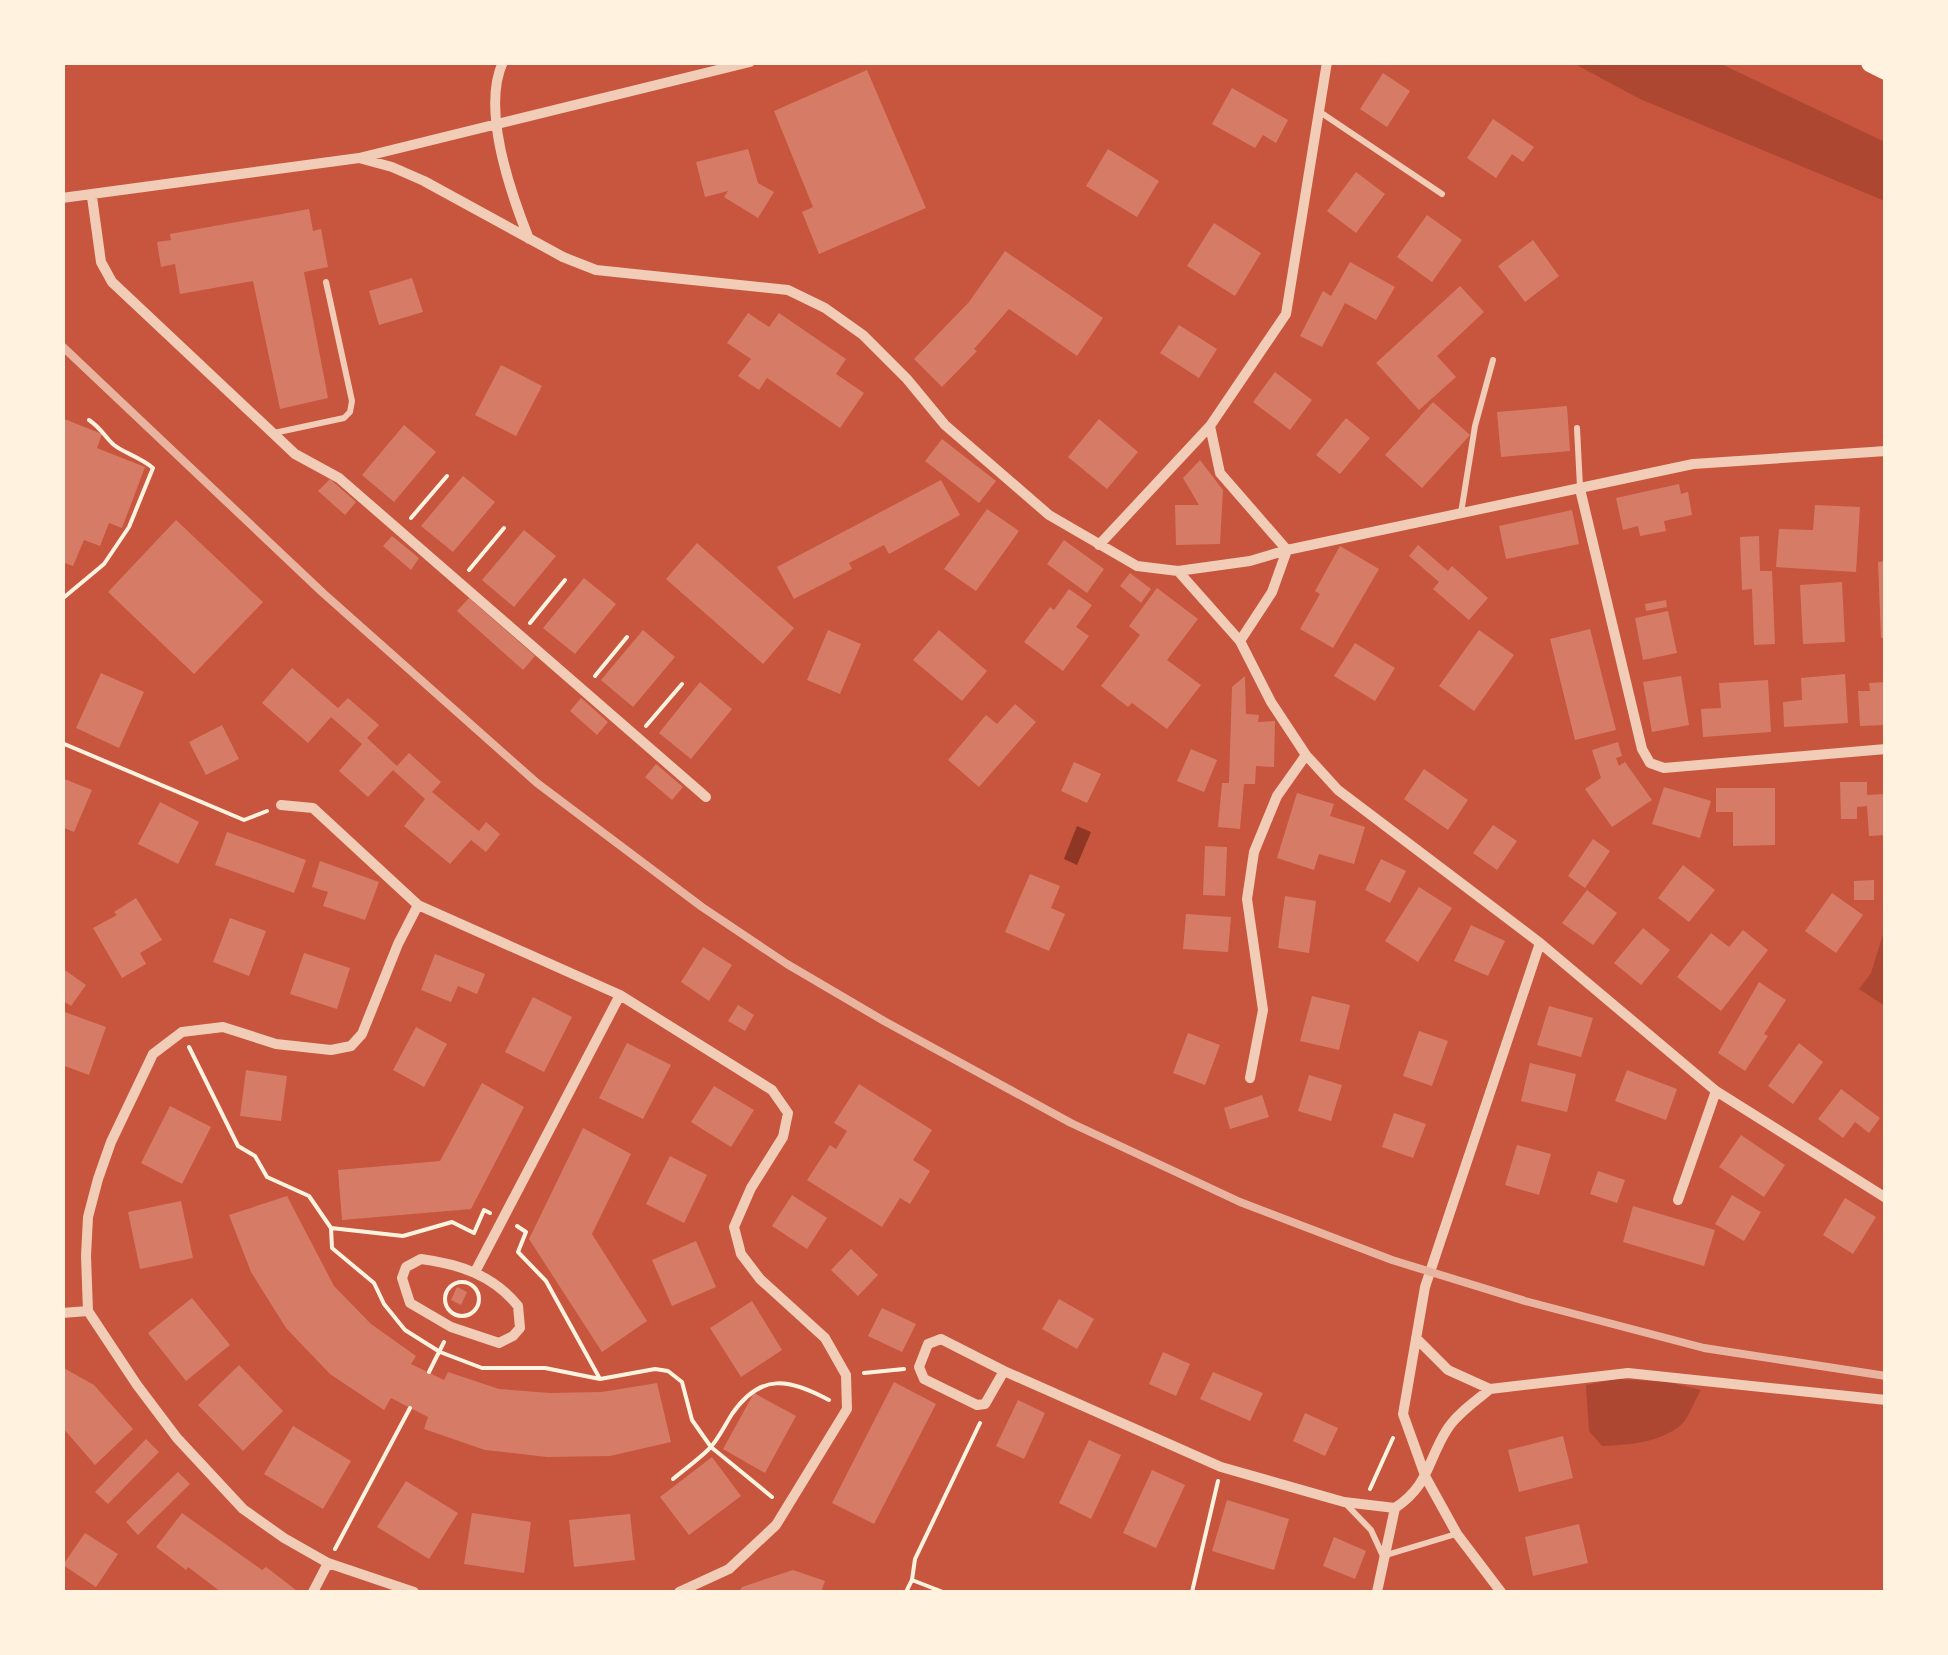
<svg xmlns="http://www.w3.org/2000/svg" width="1948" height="1655" viewBox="0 0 1948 1655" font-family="'Fira Sans',sans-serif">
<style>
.green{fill:#ae4732}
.water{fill:#8f3625}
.building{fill:#d67c66}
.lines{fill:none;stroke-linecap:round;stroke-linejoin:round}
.path{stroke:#fff3e0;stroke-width:4}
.service{stroke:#f1ccb7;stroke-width:6}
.minor{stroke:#f1ccb7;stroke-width:10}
.motorway{stroke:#fff3e0;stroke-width:22}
.rail{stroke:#e9b49f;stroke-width:8}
</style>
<rect width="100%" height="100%" fill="#c8553d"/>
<path class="green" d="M1573,63H1719L1885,142V201L1640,99Z
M1885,928L1886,1006H1885L1859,989L1871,973Z
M1617,1379L1668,1382L1701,1390C1694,1401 1689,1418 1681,1425C1659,1443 1628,1445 1602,1446L1589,1431L1586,1385Z"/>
<path class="water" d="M1077,826L1091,832L1077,865L1064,859Z"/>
<path class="building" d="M867,70L926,208L819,254L802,212L813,207L774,111Z
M1383,73L1410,91L1387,127L1360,109Z
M1232,88L1288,120L1276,143L1263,135L1255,148L1212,124Z
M1493,119L1534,147L1523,162L1512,154L1496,178L1467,158Z
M748,149L758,183L774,192L758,218L724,197L728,191L705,197L696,162Z
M1108,149L1159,181L1137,217L1086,186Z
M1356,172L1385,194L1356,233L1327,211Z
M309,209L313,231L321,229L328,267L304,272L328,398L280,409L253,281L180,294L175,264L161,267L157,242L171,240L170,234Z
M1427,215L1462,240L1432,282L1397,257Z
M1214,223L1261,253L1235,296L1187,266Z
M1533,240L1559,276L1525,302L1498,266Z
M1005,251L1103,318L1077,356L1009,309L974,349L977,351L942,387L914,359L969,302Z
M1350,262L1395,287L1376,320L1345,303L1322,347L1300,336L1323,291L1331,296Z
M412,278L423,312L379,325L369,291Z
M1460,286L1484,312L1437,356L1456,377L1419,410L1376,363Z
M748,313L769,327L779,313L846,359L836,374L864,393L840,428L767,378L759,390L738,376L751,359L727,343Z
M1179,325L1217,349L1199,378L1160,353Z
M501,365L542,386L516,436L475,415Z
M1275,372L1312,400L1290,430L1253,402Z
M1433,402L1470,435L1422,488L1385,455Z
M1567,406L1570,451L1501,457L1497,412Z
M62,418L102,434L97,448L145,467L122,528L109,523L100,546L84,540L73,566L62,562Z
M1346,418L1370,438L1340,474L1316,455Z
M1099,419L1138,452L1107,489L1068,457Z
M404,425L436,452L394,502L362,475Z
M942,439L996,481L979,503L925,461Z
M1200,460L1223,490L1220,544L1176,545L1175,505H1199L1183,478Z
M463,476L495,502L453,552L421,526Z
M330,479L356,502L345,515L318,491Z
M941,480L960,515L889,554L884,545L849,563L852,569L794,599L777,567Z
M1679,484L1681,494L1688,492L1692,515L1664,521L1666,531L1640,536L1638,526L1623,530L1616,498Z
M1815,505L1860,507L1856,572L1776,567L1779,529L1813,530Z
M987,509L1019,531L976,591L944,569Z
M1572,510L1579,544L1506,559L1499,526Z
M176,520L263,602L194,674L108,592Z
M524,530L556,556L514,607L482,580Z
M392,536L419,558L411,570L383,546Z
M1759,536L1760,571H1772L1775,644L1754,645L1752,589L1742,590L1740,537Z
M1064,540L1104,569L1087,593L1047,564Z
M697,543L794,628L763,664L666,579Z
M1418,545L1448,571L1452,566L1488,598L1469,620L1433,589L1439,582L1409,556Z
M1340,546L1379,569L1333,648L1300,629L1320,594L1315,591Z
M1886,561V638H1881L1878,562Z
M1130,573L1151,589L1141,603L1120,586Z
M584,578L616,604L575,654L543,628Z
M1842,582L1845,642L1803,644L1800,585Z
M1157,588L1198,619L1167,660L1201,685L1167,729L1132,703L1128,707L1101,686L1140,635L1129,626Z
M1069,589L1092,605L1076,627L1089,636L1063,671L1024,642L1050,607L1054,610Z
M469,598L535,656L523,670L457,611Z
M1666,600L1667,607L1646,611L1645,604Z
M1668,611L1677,653L1643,660L1635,618Z
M1590,629L1616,730L1575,740L1550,639Z
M643,630L675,657L633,707L601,680Z
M828,630L861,644L840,694L807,680Z
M939,630L987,671L962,701L913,660Z
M1479,630L1514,655L1474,711L1439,686Z
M1355,643L1395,668L1375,701L1334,676Z
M292,668L338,708L348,698L379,725L367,738L397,766L409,753L441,782L432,792L479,831L486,822L500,834L486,852L471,840L450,864L404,826L425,799L393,770L368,797L339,771L362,744L331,717L308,743L262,703Z
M101,673L144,692L119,748L76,728Z
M1845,674L1848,723L1784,727L1783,702L1802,700L1801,678Z
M1245,676L1246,714L1259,715L1258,722L1275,721L1274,767L1256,766L1255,784H1244L1240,829L1218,827L1222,783H1229L1232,687Z
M1681,676L1689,725L1652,732L1643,682Z
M1768,680L1771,732L1703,737L1701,709L1721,708L1719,683Z
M700,682L732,709L691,759L659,733Z
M1886,682V725L1860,726L1858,691H1870L1869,683Z
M581,698L608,722L597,735L570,711Z
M1015,704L1036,722L979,787L948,760L986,715L997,724Z
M222,725L239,759L206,775L189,742Z
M1618,742L1622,756L1616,758L1619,766L1625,762L1652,800L1612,827L1585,789L1601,778L1592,750Z
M1191,749L1217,760L1204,792L1177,781Z
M1074,762L1101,774L1087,803L1061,791Z
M656,764L683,787L672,800L645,777Z
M1424,769L1468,800L1448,830L1404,799Z
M62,778L92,790L74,832L62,827Z
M1840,782H1867V795L1886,794V835L1869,836L1867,806L1857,807V819H1841Z
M1664,787L1711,801L1700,838L1652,824Z
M1716,788H1775V845L1733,846V812H1716Z
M1297,793L1334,804L1330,816L1365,827L1354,864L1319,854L1314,870L1277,858Z
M160,802L199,822L178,864L138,844Z
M1493,825L1517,841L1497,870L1473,853Z
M227,832L306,860L294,893L215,865Z
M1593,839L1610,851L1585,888L1568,876Z
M1205,846L1227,847L1225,896L1203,895Z
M1381,859L1406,871L1390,903L1365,890Z
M320,861L379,882L365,920L323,906L328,892L312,887Z
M1683,865L1715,890L1689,922L1658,898Z
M1030,874L1060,886L1051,908L1065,914L1049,951L1005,932Z
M1874,880V900H1854V881Z
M1419,887L1452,908L1418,962L1385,941Z
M1587,890L1617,913L1593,945L1562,923Z
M1832,893L1863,915L1836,953L1805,931Z
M1285,896L1316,901L1309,953L1278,948Z
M136,898L162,940L140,953L146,964L122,978L93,928L117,915L114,912Z
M1186,914L1231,917L1228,952L1183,949Z
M230,918L266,931L249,976L213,962Z
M1471,925L1505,941L1488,976L1454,961Z
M1643,928L1670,950L1641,985L1614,963Z
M1743,930L1768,950L1721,1011L1677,977L1711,933L1729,947Z
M703,947L732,965L709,1001L681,982Z
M304,953L350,968L337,1009L290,994Z
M435,954L485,974L477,994L458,986L451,1002L421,990Z
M62,968L86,985L71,1006L62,1000Z
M1759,982L1786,1000L1764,1034L1768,1036L1745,1071L1718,1053Z
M1312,996L1350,1005L1339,1050L1300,1041Z
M533,997L572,1017L544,1072L505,1052Z
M738,1005L754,1015L745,1031L728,1021Z
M1549,1006L1593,1018L1581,1057L1537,1045Z
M62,1011L106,1027L89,1075L62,1065Z
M416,1027L447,1044L424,1087L393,1070Z
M1419,1031L1448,1041L1432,1086L1403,1076Z
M1188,1033L1220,1045L1205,1085L1173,1073Z
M627,1043L671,1065L643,1119L599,1098Z
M1799,1043L1823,1062L1793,1104L1768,1086Z
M1530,1063L1576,1074L1567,1112L1521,1101Z
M246,1070L287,1076L281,1121L240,1116Z
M1627,1070L1677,1089L1666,1120L1615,1101Z
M1309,1075L1342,1085L1331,1121L1298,1111Z
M482,1083L524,1107L471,1209L342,1220L338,1170L440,1161Z
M859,1084L932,1130L913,1160L930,1171L910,1204L900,1198L882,1227L807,1180L830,1145L836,1149L847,1131L834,1123Z
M714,1086L754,1110L731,1147L691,1122Z
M1841,1089L1880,1118L1869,1133L1855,1122L1843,1138L1818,1119Z
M1262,1095L1269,1117L1230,1129L1224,1108Z
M170,1106L211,1127L182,1184L141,1163Z
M1394,1113L1426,1124L1413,1158L1382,1147Z
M583,1128L631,1154L592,1234L647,1321L602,1352L529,1239Z
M1741,1135L1785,1165L1764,1197L1719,1167Z
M1517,1145L1551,1154L1539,1195L1505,1185Z
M670,1156L707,1175L684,1223L646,1204Z
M1598,1171L1625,1180L1617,1203L1590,1194Z
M792,1195L827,1218L807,1249L772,1226Z
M1732,1195L1761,1212L1744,1241L1715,1224Z
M287,1196L334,1286L371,1324L416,1356L411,1364L444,1380L448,1372L499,1389L550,1393L602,1392L657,1383L671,1442L610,1456L547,1457L485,1450L424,1429L428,1417L391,1398L384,1410L330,1374L286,1328L251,1272L229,1215Z
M1845,1198L1876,1217L1853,1254L1823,1235Z
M181,1201L193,1258L140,1269L128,1212Z
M1633,1206L1715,1230L1704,1266L1623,1242Z
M696,1241L716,1287L672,1306L652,1260Z
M851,1249L878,1275L858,1296L831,1270Z
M457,1287L467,1292L461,1305L451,1300Z
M192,1298L230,1345L186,1381L148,1333Z
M1059,1299L1094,1319L1077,1349L1042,1329Z
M752,1301L782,1350L741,1377L710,1328Z
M882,1308L916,1324L902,1352L868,1336Z
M1163,1352L1190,1364L1176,1396L1149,1384Z
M239,1365L283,1411L243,1451L198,1405Z
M62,1367L94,1385L133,1429L95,1465L62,1427Z
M1213,1372L1263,1393L1250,1421L1200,1399Z
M894,1382L936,1404L874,1524L832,1503Z
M754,1393L796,1416L765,1473L723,1449Z
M1018,1400L1045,1413L1024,1459L996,1446Z
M1305,1413L1338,1428L1325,1456L1293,1441Z
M293,1426L351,1461L323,1509L264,1474Z
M1563,1436L1573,1478L1519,1492L1508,1450Z
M146,1439L159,1452L108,1504L95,1492Z
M1089,1440L1121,1455L1091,1519L1059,1503Z
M712,1457L741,1496L689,1535L660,1497Z
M1152,1470L1185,1485L1156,1548L1123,1533Z
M178,1472L190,1484L138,1535L126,1522Z
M406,1481L458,1513L429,1559L377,1527Z
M1227,1500L1289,1519L1274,1570L1212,1551Z
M182,1513L262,1570L266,1567L296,1590L221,1592L188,1567L186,1570L156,1547Z
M472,1513L531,1522L524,1573L464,1564Z
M630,1514L635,1560L574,1567L569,1520Z
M1579,1524L1588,1563L1533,1576L1525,1537Z
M85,1533L118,1554L96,1587L63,1565Z
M1334,1537L1366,1551L1355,1579L1323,1566Z
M793,1570L825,1581L821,1592H739L742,1587Z"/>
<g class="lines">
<path class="path" d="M411,518L447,476
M469,570L504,528
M62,599L104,564L129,527L153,468C140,457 124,453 114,445C105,437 102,429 89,420
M530,623L565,580
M595,676L627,637
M646,726L682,684
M62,743L244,820L267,811
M189,1047L238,1146L255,1156L267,1177L309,1196L331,1228L332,1248L374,1283L384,1304L405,1330L440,1352L482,1368H545L600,1379L655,1369L668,1371L682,1382L692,1420L711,1447L772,1497
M517,1226L526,1232L518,1252L546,1281L600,1379
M331,1228L403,1236L452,1222L474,1233L484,1210L490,1213
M445 1299a17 17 0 1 1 34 0a17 17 0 1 1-34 0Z
M429,1372L444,1342
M864,1373L904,1369
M673,1479C685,1469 699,1459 710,1448C719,1438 725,1425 732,1414C761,1372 789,1379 829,1400
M1370,1489L1393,1438
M335,1549L410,1408
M912,1580L943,1592
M906,1592L912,1580L915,1559L980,1423
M1192,1592L1218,1481"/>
<path class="service" d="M1320,112L1442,194
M1577,428L1580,487
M274,433L344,418L350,412L352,401L326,282
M1461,513L1475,426L1493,360
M1345,1503L1371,1530L1383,1556L1456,1534"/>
<path class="minor" d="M503,62C481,109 511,194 529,239
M359,158L392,167L424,181L563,257L596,270L788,290L825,308L863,335L907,379L945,425L1049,515L1137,566L1178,571L1250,561L1287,550L1693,464L1886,451
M92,197L101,262L112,282L295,454L339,478L706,797
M62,198L359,158L750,62
M1580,489L1642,749L1650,763L1664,768L1886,749
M1099,545L1210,426
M1287,550L1220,473L1210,426L1286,314L1327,62
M1178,571L1240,641L1271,702L1306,755L1338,790L1540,943L1716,1091L1886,1198
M1240,641L1272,592L1287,550
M281,805L313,808L418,905
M1250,1078L1263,1010L1247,899L1254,852L1277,796L1306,755
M1678,1200L1716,1091
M421,1259C459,1264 493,1275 518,1306L520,1328L513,1336L499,1343L451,1327L410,1303L402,1278L406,1267Z
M475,1272L620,995
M62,1313L88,1311
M1416,1338L1448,1370L1490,1389L1628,1373L1886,1400
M1004,1371L985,1404L977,1405L924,1379L919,1367L928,1344L941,1339L1004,1371L1221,1467L1344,1502L1395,1508
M1395,1508C1430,1485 1427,1460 1448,1428C1458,1413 1476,1401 1490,1389
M313,1592L328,1563
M414,1592L328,1563L284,1538L243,1509L177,1438L137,1385L88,1311L86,1256L88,1217L98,1179L111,1142L153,1054L182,1032L223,1027L276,1044L331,1050L351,1046L362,1034L398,944L418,905L620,995L772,1090L788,1113L783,1137L751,1188L734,1227L741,1254L760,1279L825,1338L846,1375L847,1409L776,1525L729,1569L679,1592
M1377,1592L1395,1508
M1501,1592L1457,1534L1426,1478L1403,1414L1425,1287L1540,943"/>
<path class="motorway" d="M1872,62L1886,69"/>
<path class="rail" d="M62,346L323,593L537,783L702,907L787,964L884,1021L1071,1123L1240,1202L1392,1260L1525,1301L1704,1348L1886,1376"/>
</g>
<rect width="1948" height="1655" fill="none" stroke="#fff3e0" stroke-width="130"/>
</svg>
